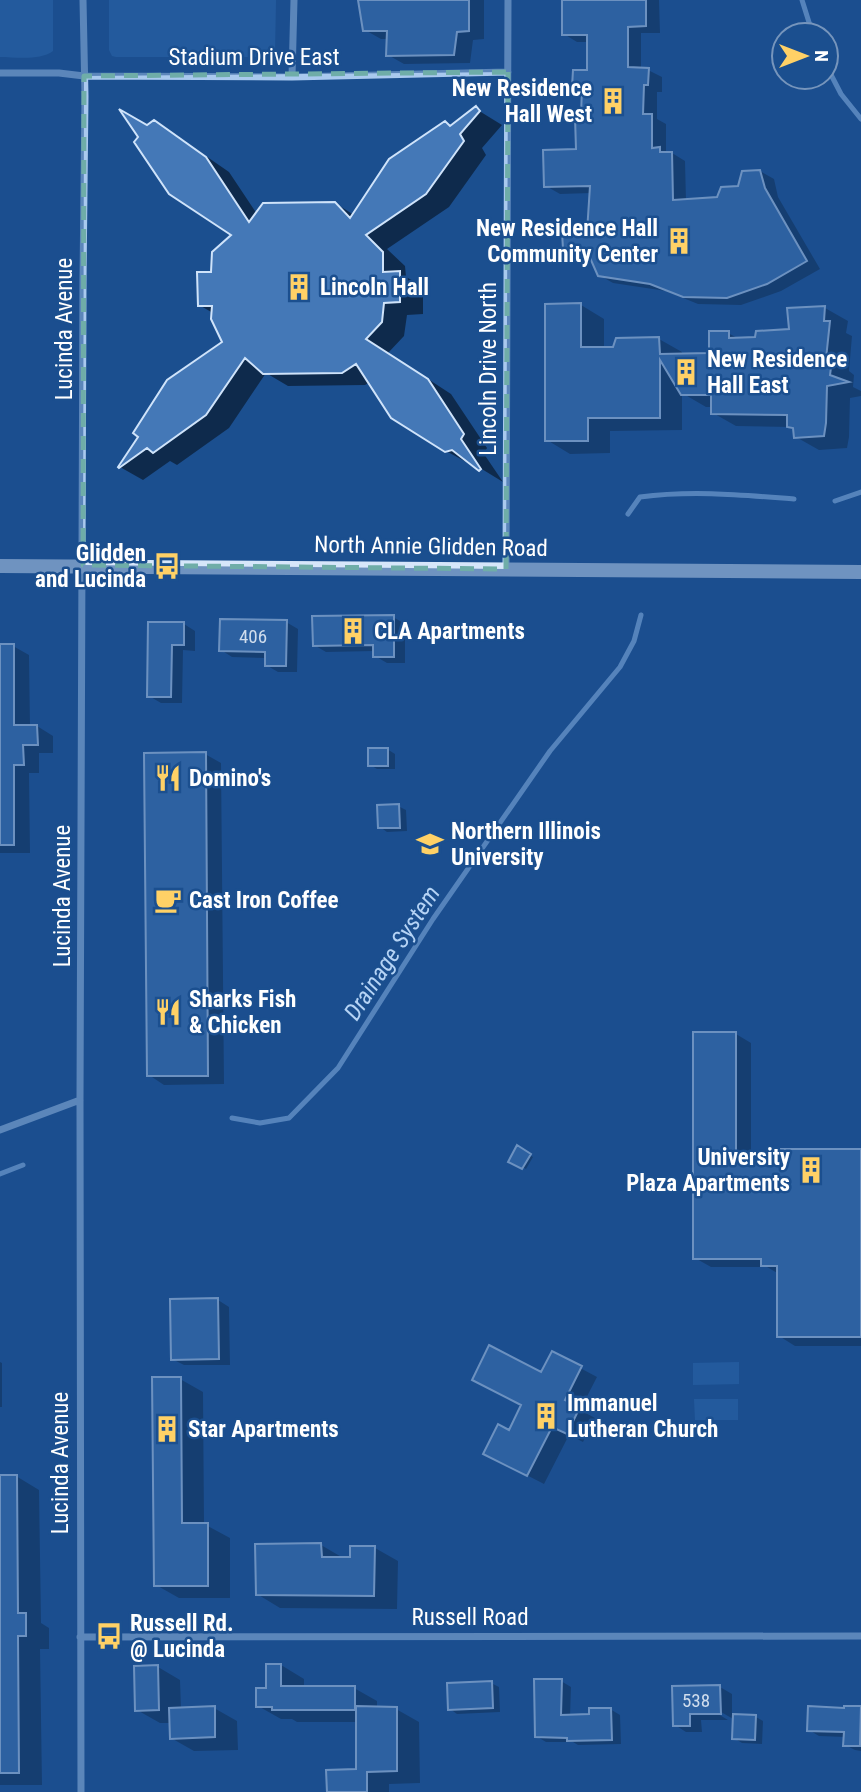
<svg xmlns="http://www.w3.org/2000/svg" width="861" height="1792" viewBox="0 0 861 1792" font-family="'Roboto Condensed',sans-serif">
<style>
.green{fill:#2e69ad}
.shadow{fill:#0007}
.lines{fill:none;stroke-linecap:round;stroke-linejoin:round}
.stream{stroke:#9cc4f0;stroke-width:5}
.building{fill:#4478b7;stroke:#cfe3fa;stroke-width:2}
.minor{stroke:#a9c9ee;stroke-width:7}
.secondary{stroke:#d6e6fa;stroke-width:14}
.marked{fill:none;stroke:#6fada8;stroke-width:5;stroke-dasharray:14 9;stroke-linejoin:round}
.labels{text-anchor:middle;stroke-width:5;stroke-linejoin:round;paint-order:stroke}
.number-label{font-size:19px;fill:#d0dded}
.street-label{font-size:23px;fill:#fff;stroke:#1b4f8f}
.poi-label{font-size:23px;font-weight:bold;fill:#fff;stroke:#1b4f8f;text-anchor:start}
.water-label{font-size:24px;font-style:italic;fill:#b5d3f5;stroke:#1b4f8f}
</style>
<rect width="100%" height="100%" fill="#1b4f8f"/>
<path class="green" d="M0,0H53V51C39,61 16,57 0,57Z
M109,0H276L275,51L271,56L268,57H116L112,56L109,50Z
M739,1362V1384L693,1385V1363Z
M694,1399H738V1420H695Z"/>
<path class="shadow" d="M362,0H484V39L473,40L470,63L404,64L388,55V39H381L365,30Z
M564,0H659L660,33H641V69L648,70L662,77V92H657V119L666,124V153H672L685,161L686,201L718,198L740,188L760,171L774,179L778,197L820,269L781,291L741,305L698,304L666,291L613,283L599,275L591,257L578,256L564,248L588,234L592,193L560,194L546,186L578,151L583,117V91L574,86L588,72V42H577L564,34Z
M476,109L502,125L482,148L486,155L449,207L387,249L405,266L406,277L423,286V314L407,315L404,336L388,353L451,394L487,448L484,454L503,482L472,463L470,464L446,451L370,382L365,385L288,386L266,373L229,428L177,465L170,461L143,480L120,467L141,437L224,343L213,313L199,305L213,274L234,235L147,127L154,122L177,136L229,172L257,214L335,203L354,215L445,123L452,127Z
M581,305L604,319V349L659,339L682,352V356L710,355L728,333L739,339H756L790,331L825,308L848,321L846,333L852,336L849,371L854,375L853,387L861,391V396L850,398L849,437L847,448L819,450L796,437L795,429L791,427L736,426L713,413V407H706L682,393V430L610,431V453L570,454L547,440Z
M393,617L405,624V663H387L375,656V651L326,652L314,645Z
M286,622L298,629L297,672H278L266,665V658L232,657L221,650Z
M150,623L184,624L195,631V651L183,650L182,703H161L149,696Z
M0,646H13L29,655L30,727L37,726L53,736V753H39V773H29L30,853H0Z
M387,749L395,754V769H377L370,765Z
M205,754L221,763L224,1084L164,1085L149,1075Z
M398,806L406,810L407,831L387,832L380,827Z
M736,1034L751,1043V1156L861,1151V1346H795L779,1336V1274L767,1267H711L695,1258Z
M517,1148L533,1157L526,1169L511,1161Z
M218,1300L229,1307L230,1365H184L172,1359Z
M552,1353L597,1377L580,1410L595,1418L583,1442L569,1435L544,1484L501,1462L509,1432Z
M0,1362L2,1363V1407H0Z
M180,1379L203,1392L204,1524L230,1538V1598H179L156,1585Z
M16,1476L39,1490L41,1623L49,1628V1649H40L42,1785H0V1477Z
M321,1545L345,1559L375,1548L398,1561L397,1609L280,1608L257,1594Z
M281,1665L304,1679V1688H354L377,1701V1708L396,1709L419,1722L420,1783L389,1784V1792H329L358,1771V1722H297L292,1719H281L258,1706L268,1690Z
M158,1667L180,1680L181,1709L214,1708L237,1721L238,1750L194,1751L171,1738V1723H160L137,1710Z
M561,1681L571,1687L570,1717L591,1716L610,1709L620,1715L621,1744L578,1745L573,1742H546L536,1736Z
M491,1683L499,1687L500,1712L457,1714L450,1709Z
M720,1687L732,1694V1716L756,1717L763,1721L762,1744L742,1743L734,1738L735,1720L714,1708L713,1711L728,1720H701L702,1732H686L675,1725Z
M810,1708H861V1751L855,1750L845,1745V1737L819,1736L809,1730Z"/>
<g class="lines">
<path class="stream" d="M802,0L813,35
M826,65L841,94L861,119
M835,501L861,492
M628,514L640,497C692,490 743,495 794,499
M232,1118L260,1123L289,1118L338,1068L433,919L550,751L620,667L634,641L641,615
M0,1174L23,1165"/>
</g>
<path class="building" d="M358,0H469V31L457,32L454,55L386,56L387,31H363Z
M562,0H646V26L628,27V67L649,68L648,85H644L643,114H652V148L660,147V152H672L673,200L717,197L721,187L738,186L742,171L760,170L765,188L807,261L767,284L727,298L683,297L650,284L598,276L587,251L563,249L562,232H587L590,186L544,187L543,150L576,149L575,117L581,116L582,87H572L573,70H587V35H562Z
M476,106L480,111L460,134L464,141L426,194L366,235L383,252V272L400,271V302L384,303L382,322L366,339L428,379L464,434L461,439L481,469L479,471L452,450L445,452L391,418L356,364L342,373L263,374L245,358L206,415L153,453L147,448L119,468L118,467L138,437L133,433L167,380L222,342L211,319L212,306H198L197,272H211L212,252L231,235L169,194L134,142L138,137L119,109L147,125L154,120L206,157L249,222L263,203L335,202L350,218L389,159L445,121L450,126Z
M581,303V347H613L616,338L659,337L660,354L709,353V331H729V338L755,337L756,331L789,329L787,308L825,306L824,321H830L826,359L832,360L830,375L849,382L827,386L826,423L824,436L794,438L793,428L787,427V415L711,414V395H681L660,360V418H588V441H545V304Z
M394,615V657H373V645L313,646L312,616Z
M220,619L287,620L286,666H265V652L219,651Z
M148,622H184V645H172L171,697H147Z
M0,644H14V725H37L38,745H23L24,765H14V845H0Z
M368,748H388V766H368Z
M206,752L208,1076H147L144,753Z
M399,804L400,828H378L377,805Z
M693,1032H736V1154H778V1149H861V1337H777V1266H761V1259H693Z
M517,1145L531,1154L522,1169L508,1162Z
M218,1298L219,1359L171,1360L170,1299Z
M489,1345L541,1372L552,1351L582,1366L565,1400L580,1407L567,1434L552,1427L527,1476L483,1454L498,1424L509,1430L521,1405L472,1380Z
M152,1377H181L182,1523H208V1586H154Z
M0,1475H17L18,1613H26V1636H18L19,1773H0Z
M321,1543L322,1557H350V1546H375L374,1596L256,1595L255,1544Z
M266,1664H281V1686H355V1710H272V1707H256V1688H266Z
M158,1665L159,1710L135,1711L134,1666Z
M534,1679H562L561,1715L589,1714V1708H611L612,1740L567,1741V1738L535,1737Z
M492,1681L493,1708L448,1710L447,1683Z
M720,1685L721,1714H690V1726H673L672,1686Z
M215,1706V1737L170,1739L169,1708Z
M356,1706L397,1707V1771L367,1772V1792H327L326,1770L356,1769Z
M808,1706L844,1708V1706H861L860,1746H843L844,1732L807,1731Z
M733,1714L756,1715L755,1740L732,1739Z"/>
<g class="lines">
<path class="minor" d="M0,73H59L84,76L292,77L508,72
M292,77L294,0
M506,569L508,0
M0,1130L80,1100
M80,1637L861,1636
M81,1792L80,1100L83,282L85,96L83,0"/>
<path class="secondary" d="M0,566L861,572"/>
</g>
<path d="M0 0H861V1792H0ZM508,72L506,569L83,565L84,76Z" fill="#1b4f8f" fill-opacity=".55" fill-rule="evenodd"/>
<path class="marked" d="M508,72L506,569L83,565L84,76Z"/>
<defs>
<symbol id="building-bare" viewBox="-9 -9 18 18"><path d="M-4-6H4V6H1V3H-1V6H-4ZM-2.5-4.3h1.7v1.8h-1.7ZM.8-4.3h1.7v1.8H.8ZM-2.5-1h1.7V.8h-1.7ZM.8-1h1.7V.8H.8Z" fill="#ffd166" stroke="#1b4f8f" stroke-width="2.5" paint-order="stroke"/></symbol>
<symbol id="bus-bare" viewBox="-9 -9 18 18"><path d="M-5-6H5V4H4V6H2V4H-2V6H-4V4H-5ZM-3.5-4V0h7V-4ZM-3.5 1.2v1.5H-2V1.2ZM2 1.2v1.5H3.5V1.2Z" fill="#ffd166" stroke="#1b4f8f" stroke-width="2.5" paint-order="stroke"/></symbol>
<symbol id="restaurant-bare" viewBox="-9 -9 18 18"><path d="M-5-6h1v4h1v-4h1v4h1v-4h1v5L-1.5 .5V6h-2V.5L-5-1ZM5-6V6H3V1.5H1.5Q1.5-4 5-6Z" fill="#ffd166" stroke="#1b4f8f" stroke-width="2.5" paint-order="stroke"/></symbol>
<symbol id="university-bare" viewBox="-9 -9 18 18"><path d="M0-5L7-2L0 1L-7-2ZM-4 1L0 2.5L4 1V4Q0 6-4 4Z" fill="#ffd166" stroke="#1b4f8f" stroke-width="2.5" paint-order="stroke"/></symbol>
<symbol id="cafe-bare" viewBox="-9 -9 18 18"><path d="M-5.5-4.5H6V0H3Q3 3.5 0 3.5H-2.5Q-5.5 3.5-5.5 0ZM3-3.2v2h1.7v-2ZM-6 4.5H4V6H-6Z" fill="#ffd166" stroke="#1b4f8f" stroke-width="2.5" paint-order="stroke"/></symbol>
</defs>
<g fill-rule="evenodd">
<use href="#building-bare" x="594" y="82" width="38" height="38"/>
<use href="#building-bare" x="660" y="222" width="38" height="38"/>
<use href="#building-bare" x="280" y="268" width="38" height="38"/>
<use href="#building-bare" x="667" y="353" width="38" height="38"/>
<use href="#bus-bare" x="148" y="547" width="38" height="38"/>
<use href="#building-bare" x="334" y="612" width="38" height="38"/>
<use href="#restaurant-bare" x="149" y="759" width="38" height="38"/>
<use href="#university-bare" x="411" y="825" width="38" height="38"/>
<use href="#cafe-bare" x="149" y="881" width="38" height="38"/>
<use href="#restaurant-bare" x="149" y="993" width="38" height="38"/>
<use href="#building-bare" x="792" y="1151" width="38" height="38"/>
<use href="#building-bare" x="527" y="1397" width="38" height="38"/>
<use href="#building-bare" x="148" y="1410" width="38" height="38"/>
<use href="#bus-bare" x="90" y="1617" width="38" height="38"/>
</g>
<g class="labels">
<g class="number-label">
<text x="253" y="643">406</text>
<text x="696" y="1707">538</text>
</g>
<g class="street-label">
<text x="254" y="65">Stadium Drive East</text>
<text transform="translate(64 329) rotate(-90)" y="8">Lucinda Avenue</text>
<text transform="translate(488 369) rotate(-90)" y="8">Lincoln Drive North</text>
<text transform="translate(431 546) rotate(1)" y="8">North Annie Glidden Road</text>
<text transform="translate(62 896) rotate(-90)" y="8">Lucinda Avenue</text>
<text transform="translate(60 1463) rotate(-90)" y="8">Lucinda Avenue</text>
<text x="470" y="1625">Russell Road</text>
</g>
<g class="poi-label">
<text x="592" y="96" text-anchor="end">New Residence<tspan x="592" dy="26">Hall West</tspan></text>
<text x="658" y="236" text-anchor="end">New Residence Hall<tspan x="658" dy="26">Community Center</tspan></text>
<text x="320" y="295">Lincoln Hall</text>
<text x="707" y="367">New Residence<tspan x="707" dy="26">Hall East</tspan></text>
<text x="146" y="561" text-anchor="end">Glidden<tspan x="146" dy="26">and Lucinda</tspan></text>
<text x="374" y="639">CLA Apartments</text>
<text x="189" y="786">Domino's</text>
<text x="451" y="839">Northern Illinois<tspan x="451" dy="26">University</tspan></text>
<text x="189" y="908">Cast Iron Coffee</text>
<text x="189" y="1007">Sharks Fish<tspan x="189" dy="26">&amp; Chicken</tspan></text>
<text x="790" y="1165" text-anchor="end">University<tspan x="790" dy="26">Plaza Apartments</tspan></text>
<text x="567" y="1411">Immanuel<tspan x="567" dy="26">Lutheran Church</tspan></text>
<text x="188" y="1437">Star Apartments</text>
<text x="130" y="1631">Russell Rd.<tspan x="130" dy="26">@ Lucinda</tspan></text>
</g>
<g class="water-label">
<text transform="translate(392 953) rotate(-57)" y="8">Drainage System</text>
</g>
</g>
<g transform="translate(805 56) rotate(90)"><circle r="33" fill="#1b4f8f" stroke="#7695bc" stroke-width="2"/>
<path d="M0-5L12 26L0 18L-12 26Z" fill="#ffd166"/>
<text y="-10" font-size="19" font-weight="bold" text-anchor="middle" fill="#ffffff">N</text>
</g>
</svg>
